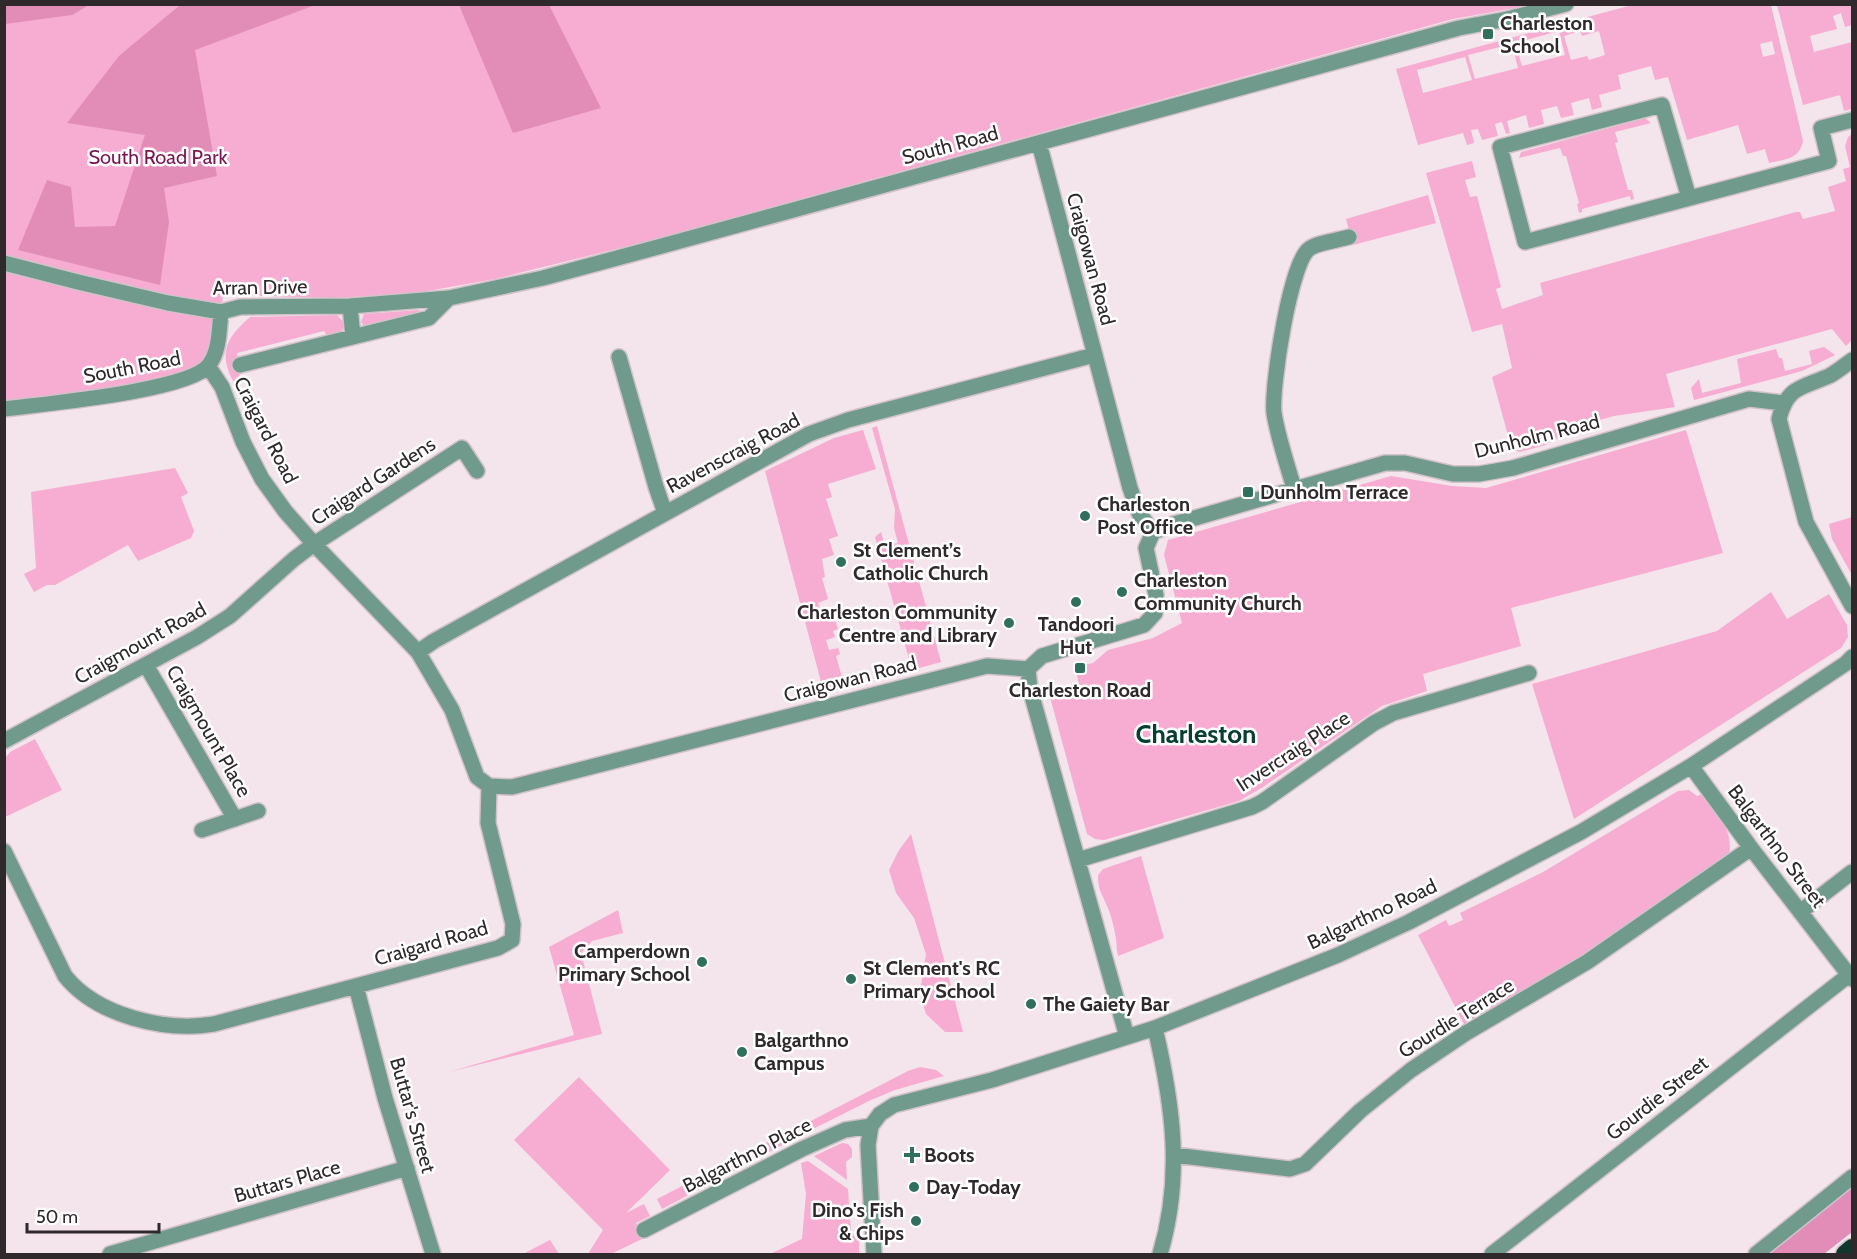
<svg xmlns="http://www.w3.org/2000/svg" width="1857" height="1259" viewBox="0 0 1857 1259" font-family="Cabin,sans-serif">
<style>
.green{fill:#f7acd1;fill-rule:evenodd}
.forest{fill:#e18db8}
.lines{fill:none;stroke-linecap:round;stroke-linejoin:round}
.minor-casing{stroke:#d1c2c9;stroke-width:18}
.highway-casing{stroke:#d1c2c9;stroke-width:21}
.minor{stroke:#6f9a8c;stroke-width:15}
.highway{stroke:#11362c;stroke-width:18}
.poi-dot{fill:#306f5e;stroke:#fff;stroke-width:2}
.labels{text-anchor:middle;stroke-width:5;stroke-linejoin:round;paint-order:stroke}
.poi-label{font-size:20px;font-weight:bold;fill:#2f292c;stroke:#fff;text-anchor:start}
.street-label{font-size:20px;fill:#2f292c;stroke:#fff}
.park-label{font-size:20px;fill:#781552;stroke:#fff}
.district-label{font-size:26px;font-weight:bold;fill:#063f32;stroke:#fff}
</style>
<rect width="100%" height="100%" fill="#f4e4eb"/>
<path class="green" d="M4,5H1531L1453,19L656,239L495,279L422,292L337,298L223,295L217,349L192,377L5,409Z
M1632,5H1771L1803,141C1799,160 1785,159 1769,163L1765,149L1747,154L1738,125L1687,140L1668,77L1655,80L1651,66L1618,75L1621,89L1599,95L1602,107L1592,110L1589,98L1571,103L1574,115L1561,118L1557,106L1541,110L1544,124L1529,128L1526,115L1507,121L1510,133L1506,134L1502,122L1495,124L1498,136L1482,140L1478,129L1471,130L1474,143L1467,145L1463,133L1418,145L1396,69ZM1559,31L1565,55L1522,66L1515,43ZM1580,31L1582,36L1599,31L1605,55L1589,60L1587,56L1571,60L1564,36ZM1772,41L1775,54L1763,57L1760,44ZM1512,44L1518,68L1475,79L1468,55ZM1465,57L1472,80L1423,93L1417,70Z
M1777,5H1852V25L1845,27L1841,13L1833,16L1837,29L1810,36L1814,52L1852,42V109L1844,111L1840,95L1803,105Z
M1645,118L1651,123L1615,132L1618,142L1615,143L1628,190H1632L1634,199L1631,200L1630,196L1582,209V212L1579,213L1577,204L1579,203L1566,156H1563L1560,148L1519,158L1521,152Z
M1852,134V340L1846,346L1832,329L1666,374L1675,407L1614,416L1585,424L1545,445L1520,452L1512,450L1492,377L1512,368L1502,324L1472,332L1426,173L1472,161L1476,177L1465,180L1470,197L1477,196L1501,287L1496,289L1502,309L1543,295L1540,283L1796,212H1800L1803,219L1835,211L1828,187L1846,181L1843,169L1850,167L1845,146L1848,137Z
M1428,195L1436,223L1353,245L1346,219Z
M419,310L420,315L364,326L361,322L364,314Z
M337,315L344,323L342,332L328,337L324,331L237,353L240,379L233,381C218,352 227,337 250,317Z
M1824,347L1835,355L1802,371L1694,400L1691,388L1699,379L1702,393L1741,383L1737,359L1776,349L1779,358H1782L1785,371L1812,364L1809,351Z
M877,426L941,662L912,670L875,537L881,532L885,546L898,543L894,528L895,509L872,428Z
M863,430L876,469L828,484L832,497L826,499L838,536L829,539L834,555L822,559L825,577L822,578L828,599L818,603L824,621L834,618L838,629L833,631L835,637L826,640L829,650L838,648L840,654L836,656L845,688L824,693L765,471L834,438Z
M1686,430L1723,553L1511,608L1521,646L1423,674L1427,691L1382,706L1263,787L1239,801L1104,840L1095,839L1087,834L1050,697L1080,689L1075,667L1093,663L1108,650L1153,638L1182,623L1164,555L1168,540L1391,476L1452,486L1486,488Z
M175,468L188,493L181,497L194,531L191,538L138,561L128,545L55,585H47L34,592L24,574L36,568L31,492Z
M1852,517V575L1832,539L1829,524Z
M1771,592L1787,619L1829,594L1847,625L1848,637L1841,648L1574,819L1532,684L1717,631Z
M35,739L62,790L5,817V758L10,752Z
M1689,790L1697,796L1702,794C1717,815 1734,828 1729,856L1584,955L1465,1026L1418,935L1446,920L1449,926L1463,920L1460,913L1543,872L1678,791Z
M911,834L963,1032H945L926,1014L920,993L926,954L914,918L896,893L889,870L899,850Z
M1141,856L1164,938L1118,956C1116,948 1117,941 1115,933C1113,924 1111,914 1107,906C1101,892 1098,890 1098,875L1103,869Z
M618,910L623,933L592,941L581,953L602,1034L449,1072L574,1035L549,947Z
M920,1067L936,1070L944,1076L895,1090L871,1100L815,1128L807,1123L908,1071Z
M579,1077L670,1170L626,1213L644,1204L650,1216L636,1223L644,1238L611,1254H588L603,1230L514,1140Z
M789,1131L792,1136L790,1141L662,1209L657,1199Z
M842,1143L848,1144L852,1149V1157L846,1162L847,1180L814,1156Z
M808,1161L848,1189L851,1233L859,1238V1254H770L802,1239L806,1194L801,1163Z
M550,1240L559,1254H523Z"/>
<path class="forest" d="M4,5L5,4L89,5L72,15L5,24Z
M180,5H315L195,50L217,176L164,188L169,222L160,285L18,250L47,180L71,187L75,227L115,226L145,135L67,123L119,56Z
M459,5H549L601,108L513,133Z
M1852,1185V1232L1824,1254H1767Z"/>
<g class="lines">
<defs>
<path id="minor" d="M1039,143L1130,488L1139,513L1153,532
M1689,198L1662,105L1500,147L1525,242L1829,161L1821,128L1852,120
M4,263L78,282L168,303L221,312L240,307L350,306L449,298L543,278L658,247L1459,28L1507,19L1566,4
M350,306L353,337
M619,357L656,487L665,513
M1852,360C1845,365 1837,372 1829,376C1802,388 1787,386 1779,419L1806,522L1852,606
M240,365L429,318L449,298
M208,366L222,387L243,442L262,479L285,511L314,544L418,652L452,710L477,777L489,786
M4,409C41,404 190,391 209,365C220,350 219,329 221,312
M1294,488C1287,464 1278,438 1274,413C1271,388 1290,263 1309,249C1316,243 1339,240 1349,237
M1153,532L1174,524L1385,463H1405L1453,474H1479L1513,468L1749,399L1783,403
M418,652L434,641L809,434L848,420L1094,355
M146,665L235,819
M1028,669L1030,689L1127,1037
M4,741L197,637L230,616L294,559L314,544L462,448L477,471
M1691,766L1751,848L1852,979
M489,786L512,787L987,666L1028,669L1042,656L1144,625L1155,613L1156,595L1146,548L1153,532
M202,830L258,811
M4,851L65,976C97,1016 165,1032 214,1024L498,948L512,940L513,924L488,823L489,786
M1078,860L1252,807L1262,802L1374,723L1393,713L1529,673
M1800,912L1852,872
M356,986L385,1098L433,1254
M1155,1028C1173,1105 1183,1177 1160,1254
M1174,1155L1290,1169L1305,1164L1360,1111L1411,1070L1466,1033L1587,962L1751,848
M644,1230L802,1149L845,1130L871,1126
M110,1254L407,1168
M874,1254L868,1145L871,1126L880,1114L894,1105L992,1080L1155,1028L1338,955L1409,922L1581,832L1691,766L1845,664L1852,657
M1492,1254L1849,975
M1756,1254L1852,1177"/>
<path id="highway" d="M1845,1254L1852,1248"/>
</defs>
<use href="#minor" class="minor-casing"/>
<use href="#highway" class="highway-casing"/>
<use href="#minor" class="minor"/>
<use href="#highway" class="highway"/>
</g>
<g class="poi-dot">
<rect x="1482" y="28" width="12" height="12" rx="3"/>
<rect x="1242" y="486" width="12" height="12" rx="3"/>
<circle cx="1085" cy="516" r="6"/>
<circle cx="841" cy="562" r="6"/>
<circle cx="1122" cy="592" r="6"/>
<circle cx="1076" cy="602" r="6"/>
<circle cx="1009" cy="623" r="6"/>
<rect x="1074" y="662" width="12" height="12" rx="3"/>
<circle cx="702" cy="962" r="6"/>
<circle cx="851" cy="979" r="6"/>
<circle cx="1031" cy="1004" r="6"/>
<circle cx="742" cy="1052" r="6"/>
<path d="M909 1146h6v6h6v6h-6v6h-6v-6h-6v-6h6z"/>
<circle cx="914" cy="1187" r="6"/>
<circle cx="916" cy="1221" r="6"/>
</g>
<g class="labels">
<g class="poi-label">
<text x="1500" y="30">Charleston<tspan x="1500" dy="23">School</tspan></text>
<text x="1260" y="499">Dunholm Terrace</text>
<text x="1097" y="511">Charleston<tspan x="1097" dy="23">Post Office</tspan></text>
<text x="853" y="557">St Clement’s<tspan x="853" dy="23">Catholic Church</tspan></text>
<text x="1134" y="587">Charleston<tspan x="1134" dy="23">Community Church</tspan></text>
<text x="997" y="619" text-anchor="end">Charleston Community<tspan x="997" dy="23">Centre and Library</tspan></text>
<text x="1076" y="631" text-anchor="middle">Tandoori<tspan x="1076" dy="23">Hut</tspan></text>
<text x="1080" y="697" text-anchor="middle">Charleston Road</text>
<text x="690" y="958" text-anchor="end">Camperdown<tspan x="690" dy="23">Primary School</tspan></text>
<text x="863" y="975">St Clement's RC<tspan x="863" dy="23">Primary School</tspan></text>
<text x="1043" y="1011">The Gaiety Bar</text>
<text x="754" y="1047">Balgarthno<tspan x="754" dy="23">Campus</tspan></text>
<text x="924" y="1162">Boots</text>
<text x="926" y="1194">Day-Today</text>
<text x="904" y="1217" text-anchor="end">Dino's Fish<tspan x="904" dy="23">&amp; Chips</tspan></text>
</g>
<g class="street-label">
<text transform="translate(950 145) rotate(-15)" y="7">South Road</text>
<text transform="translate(1091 259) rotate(75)" y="7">Craigowan Road</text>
<text transform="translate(260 287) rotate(-1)" y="7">Arran Drive</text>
<text transform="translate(132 367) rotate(-11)" y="7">South Road</text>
<text transform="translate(266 430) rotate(63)" y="7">Craigard Road</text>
<text transform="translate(1537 436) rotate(-14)" y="7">Dunholm Road</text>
<text transform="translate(733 453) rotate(-28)" y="7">Ravenscraig Road</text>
<text transform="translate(373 481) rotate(-33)" y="7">Craigard Gardens</text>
<text transform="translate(140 643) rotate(-29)" y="7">Craigmount Road</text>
<text transform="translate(850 679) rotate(-14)" y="7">Craigowan Road</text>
<text transform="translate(209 731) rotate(60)" y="7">Craigmount Place</text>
<text transform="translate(1293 751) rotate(-33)" y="7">Invercraig Place</text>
<text transform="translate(1777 846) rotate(53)" y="7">Balgarthno Street</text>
<text transform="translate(1372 914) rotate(-25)" y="7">Balgarthno Road</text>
<text transform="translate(431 943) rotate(-16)" y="7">Craigard Road</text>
<text transform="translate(1456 1018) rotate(-32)" y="7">Gourdie Terrace</text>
<text transform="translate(1657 1098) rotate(-38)" y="7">Gourdie Street</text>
<text transform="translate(413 1115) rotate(74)" y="7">Buttar's Street</text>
<text transform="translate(747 1155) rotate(-27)" y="7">Balgarthno Place</text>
<text transform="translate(287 1181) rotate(-16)" y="7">Buttars Place</text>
</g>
<g class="park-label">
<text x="158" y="164">South Road Park</text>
</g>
<g class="district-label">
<text x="1196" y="743">Charleston</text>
</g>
</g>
<rect width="1857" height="1259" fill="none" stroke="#2f292c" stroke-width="12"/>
<path d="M27 1223v9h132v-9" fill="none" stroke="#2f292c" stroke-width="3"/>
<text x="36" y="1223" font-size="18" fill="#2f292c" stroke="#ffffff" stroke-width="4.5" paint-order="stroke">50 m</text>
</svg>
